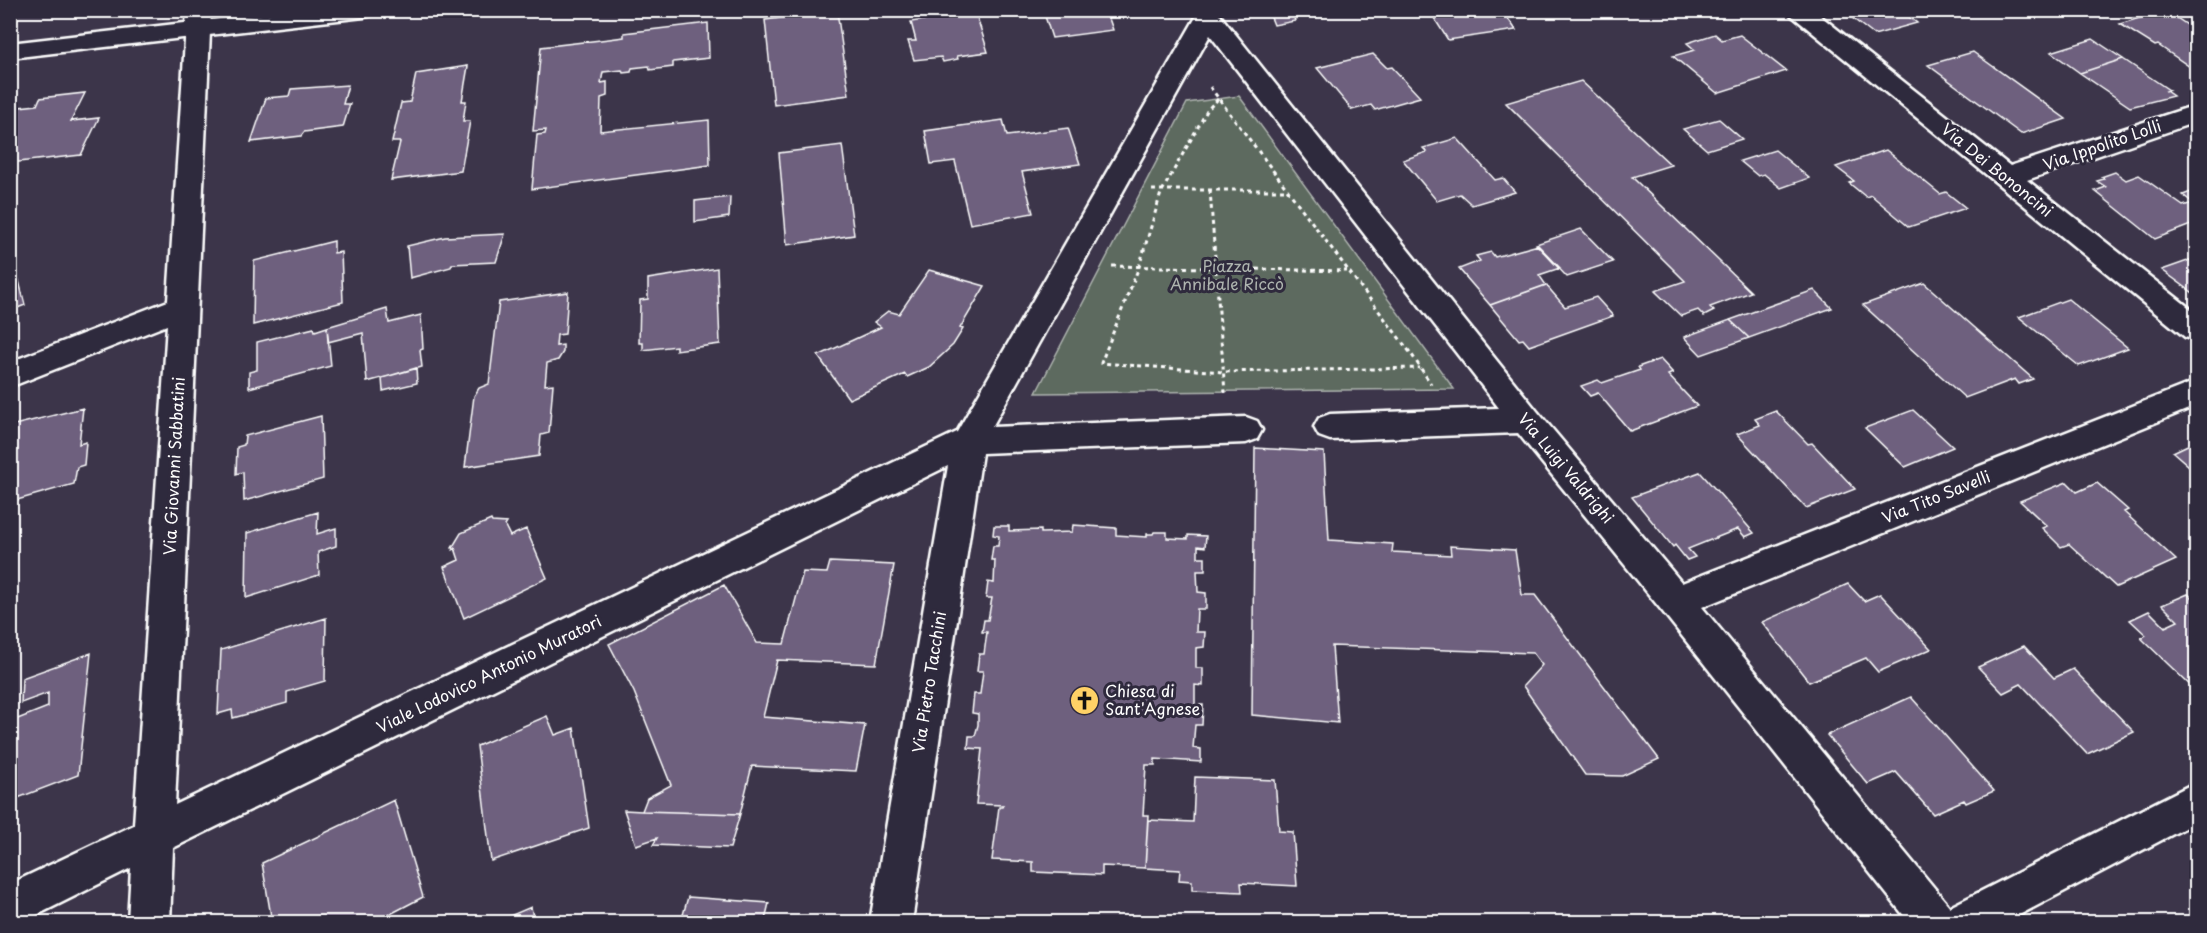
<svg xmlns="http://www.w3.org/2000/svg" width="2207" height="933" viewBox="0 0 2207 933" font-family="'Playpen Sans',sans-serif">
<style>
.green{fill:#5d6a5f;stroke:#aeb4af;stroke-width:1.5}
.building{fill:#6e617e;stroke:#fff;stroke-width:1.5}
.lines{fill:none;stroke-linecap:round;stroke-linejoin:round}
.minor-casing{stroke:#fff;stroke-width:5}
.tertiary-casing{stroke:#fff;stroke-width:5}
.path{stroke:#fff;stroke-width:3;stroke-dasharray:4 4;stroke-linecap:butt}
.minor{fill:#2f2a3d;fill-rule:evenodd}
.tertiary{fill:#2f2a3d;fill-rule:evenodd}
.labels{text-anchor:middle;stroke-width:6;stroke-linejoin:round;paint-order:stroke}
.street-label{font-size:16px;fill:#fff;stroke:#2f2a3d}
.park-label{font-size:16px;fill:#aeb4af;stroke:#2f2a3d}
.poi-label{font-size:16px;fill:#fff;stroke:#2f2a3d;text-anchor:start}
</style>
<rect width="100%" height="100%" fill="#3c354a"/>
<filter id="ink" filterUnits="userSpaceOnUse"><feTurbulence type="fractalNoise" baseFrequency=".0167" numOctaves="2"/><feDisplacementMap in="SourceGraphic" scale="12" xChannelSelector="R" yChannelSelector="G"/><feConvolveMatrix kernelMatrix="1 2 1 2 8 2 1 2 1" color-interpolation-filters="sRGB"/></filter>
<g filter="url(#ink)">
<path class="green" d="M1239,96L1454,389L1036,393L1187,103Z"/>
<path class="building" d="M1043,10H1106L1113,30L1052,38Z
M1268,10H1354L1294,18L1295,21L1274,25Z
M1429,10H1502L1516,30L1448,40Z
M1842,10H1900L1917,23L1874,35Z
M2165,10L2196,31V71L2158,45L2155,46L2120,24Z
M837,11L849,95L774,105L765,20Z
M961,14L962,17L976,14L988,52L957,56L958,59L943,62L941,57L914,60L908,41H916L911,22Z
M708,23L709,58L673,62V67L650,70L649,66L632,68L631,72L623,73L622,70L603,72L601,83L607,82V96L601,98L600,131L709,120L710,165L532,189L537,135L545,134L546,130L533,131L541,47L609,39L624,37V33Z
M1715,34L1722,40L1740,35L1786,71L1717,93L1673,56L1695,50L1687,43Z
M2093,39L2123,59L2080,73L2051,52Z
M1973,52L2066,119L2021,134L1928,65Z
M1373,54L1387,68L1392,67L1420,97L1375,110L1371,105L1352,110L1317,68Z
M2123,59L2169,90L2166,91L2173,96L2130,107L2080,73Z
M468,66L462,101H466L463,121H470L461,171L391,180L400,142H392L401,103L410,102L416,74Z
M1581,81L1671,165L1632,177L1751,292L1710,307L1714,311L1704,316L1698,310L1681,316L1655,291L1685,281L1506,103Z
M348,85L343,104H350L343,127L304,132L301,136L251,142L266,98L289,96L291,89Z
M85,93L71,121L99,118L81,155L10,163V108L37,105L40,98Z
M1719,119L1742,139L1707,150L1683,129Z
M1003,120L1007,136L1068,128L1080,164L1022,172L1033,213L970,224L955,161L931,164L925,131Z
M1457,138L1495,180L1503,178L1515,192L1472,205L1460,194L1437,201L1403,160L1427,152L1423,148Z
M842,145L854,235L787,245L779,153Z
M1775,150L1809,178L1781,188L1764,174L1758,176L1740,161Z
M1886,150L1940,194L1946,192L1966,208L1909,227L1871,195L1866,197L1849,183L1854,181L1836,167Z
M2115,172L2126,180L2139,175L2183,206L2193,203L2183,195L2196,190V223L2155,239L2095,191L2106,187L2097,181L2104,179L2101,177Z
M730,197L729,217L695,222V201Z
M1581,229L1613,262L1567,277L1536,244Z
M505,234L496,262L452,264L451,267L410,278L407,246L445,237Z
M334,241V253L341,252L343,302L253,325L254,261Z
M10,245L25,305L10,311Z
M1538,245L1560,268L1539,275L1546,285L1490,305L1459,269L1480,261L1476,256L1491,252L1495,257Z
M2196,258V295L2162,270Z
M717,268L720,344L676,350V346L643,350V343H639L640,300L648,299V279Z
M929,270L985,286L960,328L963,329L953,345L929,367L907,377L905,374L849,399L818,356L881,327L874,322L888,311L899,314Z
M1924,283L2033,379L2019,384L2015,379L1965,398L1863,305Z
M1546,285L1565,307L1596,297L1613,316L1529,346L1523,339L1519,340L1490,305Z
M1814,290L1832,308L1749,338L1730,320Z
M568,292L565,334L557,335L556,346L563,345V352L558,360L547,363L545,385L553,384L549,433L541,435L539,456L465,467L474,396L479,388L489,384L499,302Z
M2068,299L2128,348L2079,366L2019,317Z
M387,309L389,323L421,315L423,349L420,350L422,367L367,382L363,333L328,342L327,327Z
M1730,320L1749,338L1701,355L1684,337Z
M327,327L331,366L249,388V372L257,370V342L314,328L315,331Z
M1660,359L1673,373L1668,375L1697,406L1630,431L1598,393L1590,396L1581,386L1598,380L1602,383L1640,370L1638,367Z
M416,368L417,383L383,391L382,378Z
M83,408L79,444L86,442L84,465L77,467L74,484L10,502V426Z
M1913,410L1953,447L1905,467L1865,428Z
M1776,411L1808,444L1812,443L1855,489L1806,508L1737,434L1760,425L1755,419Z
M321,416L323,479L244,501L243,472L236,474L237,447L244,445L245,436Z
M2196,441V472L2173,452Z
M1255,448L1324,452L1329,540L1393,544L1392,552L1451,555L1450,546L1515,550L1522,595H1535L1659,759L1622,776L1585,775L1523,686L1542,665L1533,653L1332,646L1338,723L1252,715Z
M1700,472L1754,533L1745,537L1738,529L1688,549L1695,557L1687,560L1675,545L1673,547L1632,497Z
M2067,482L2077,492L2097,483L2128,510L2124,512L2176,560L2116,587L2069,544L2061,547L2042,528L2047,526L2020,501Z
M318,512L317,534L336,528V546L318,552L319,575L246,598L247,533Z
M491,520L492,522L507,523L505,526L510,536L526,529L547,578L464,618L444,567L459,560L455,548L453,550L452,548L461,533Z
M1073,525L1116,528V535L1147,537V534H1153L1154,532H1167V538L1188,539V535L1206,536L1205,547L1198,546V557H1205V571H1197L1198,592L1206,593V609H1197L1196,632H1205L1204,647L1196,648V668H1203V686L1195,685V705H1203L1202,725H1195L1193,748L1201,749V762L1155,759V765H1146L1143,815H1148L1145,868L1102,866V875L1033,872V862L992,860L999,807H1002L1003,805L976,804L982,749L968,748L969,736H975L978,725V714L972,713L974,694H980L983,671H977L979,654H984L987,632H982L984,620H988L992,598H986L988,582L994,583L995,560H991L993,546H998L999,536L993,535L994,526H1009V531L1041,530V533L1072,532Z
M830,562L894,565L876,664L777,660L763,717L865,725L856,771L752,766L740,814L642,811L647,798L671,785L634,692L609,644L724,585L757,643L784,644L803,572L827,573Z
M1848,584L1864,601L1880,594L1931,649L1878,672L1866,658L1809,682L1762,622Z
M2188,594L2196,602V691L2141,638L2146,635L2130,620L2149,611L2165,627L2178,621L2162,605Z
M326,618L325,681L287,692V703L233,718L232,710L218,714L221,650Z
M2024,646L2054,678L2073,669L2134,732L2087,754L2021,684L2003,693L1978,667Z
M91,653L78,775L10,801V722L48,707V693L21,703L22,678Z
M1911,697L1927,715L1994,791L1966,803L1964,800L1933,814L1896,772L1868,784L1827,735Z
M547,716L555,735L574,728L589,828L491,861L477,746Z
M1195,777L1275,780L1279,831L1293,832L1297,886L1241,883L1242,892L1192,890V881L1179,880L1180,870L1145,868L1148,820L1193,822Z
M394,800L423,897L375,922H272L262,863Z
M624,810L642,811L740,814L730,848L653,845L657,838L636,845Z
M688,897L769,903L765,920L802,922H681Z
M531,907L534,922H498V921Z"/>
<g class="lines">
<defs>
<path id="minor" d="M187,10H211L175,805L957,432L1196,17L1191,10H1216L1537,411L1682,583L2196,381V406L1702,607L1950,907L2196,782V822L2006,922H1909L1663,612L1518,433L1330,440L1319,436L1314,427L1319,418L1330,414L1499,408L1210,35L992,427L1246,417L1257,421L1262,430L1257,439L1246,443L982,453L912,922H870L948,466L173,848L170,922H128L131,868L25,921L10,922V884L134,825L167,325L10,387V362L168,301Z
M1785,10H1813L2010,166L2196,105V122L2027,180L2196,313V340L2185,337Z"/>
<path id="tertiary" d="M297,10H376L372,15L364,17L10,58V43Z"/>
</defs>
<use href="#minor" class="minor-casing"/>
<use href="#tertiary" class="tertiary-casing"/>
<path class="path" d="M1210,87L1412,355L1431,384
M1218,99L1208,109L1161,193L1139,267L1101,363L1223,372L1420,368
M1152,190H1285
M1210,190L1225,393
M1112,266L1347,271"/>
<use href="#minor" class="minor"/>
<use href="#tertiary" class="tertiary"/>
</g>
</g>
<defs>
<symbol id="church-disc" viewBox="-11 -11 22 22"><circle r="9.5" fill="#ffd166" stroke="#2f2a3d"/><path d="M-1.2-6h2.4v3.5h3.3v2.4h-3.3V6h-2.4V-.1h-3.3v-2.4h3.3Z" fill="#111"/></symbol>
</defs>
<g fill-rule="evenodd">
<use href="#church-disc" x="1068" y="684" width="33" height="33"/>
</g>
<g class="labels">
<g class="street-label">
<text transform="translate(2102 145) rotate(-19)" y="6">Via Ippolito Lolli</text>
<text transform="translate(1997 170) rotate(39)" y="6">Via Dei Bononcini</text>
<text transform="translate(174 466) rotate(-87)" y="6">Via Giovanni Sabbatini</text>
<text transform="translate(1566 468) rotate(50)" y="6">Via Luigi Valdrighi</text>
<text transform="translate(1936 497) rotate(-22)" y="6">Via Tito Savelli</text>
<text transform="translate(489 674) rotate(-26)" y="6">Viale Lodovico Antonio Muratori</text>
<text transform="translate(929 682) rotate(-81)" y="6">Via Pietro Tacchini</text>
</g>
<g class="park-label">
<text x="1227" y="272">Piazza<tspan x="1227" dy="18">Annibale Riccò</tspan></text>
</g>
<g class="poi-label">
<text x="1105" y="697">Chiesa di<tspan x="1105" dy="18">Sant'Agnese</tspan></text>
</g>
</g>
<rect width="2207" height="933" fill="none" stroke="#2f2a3d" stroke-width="36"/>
<rect x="18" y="18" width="2171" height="897" fill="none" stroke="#fff" stroke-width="2" filter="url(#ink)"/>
</svg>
